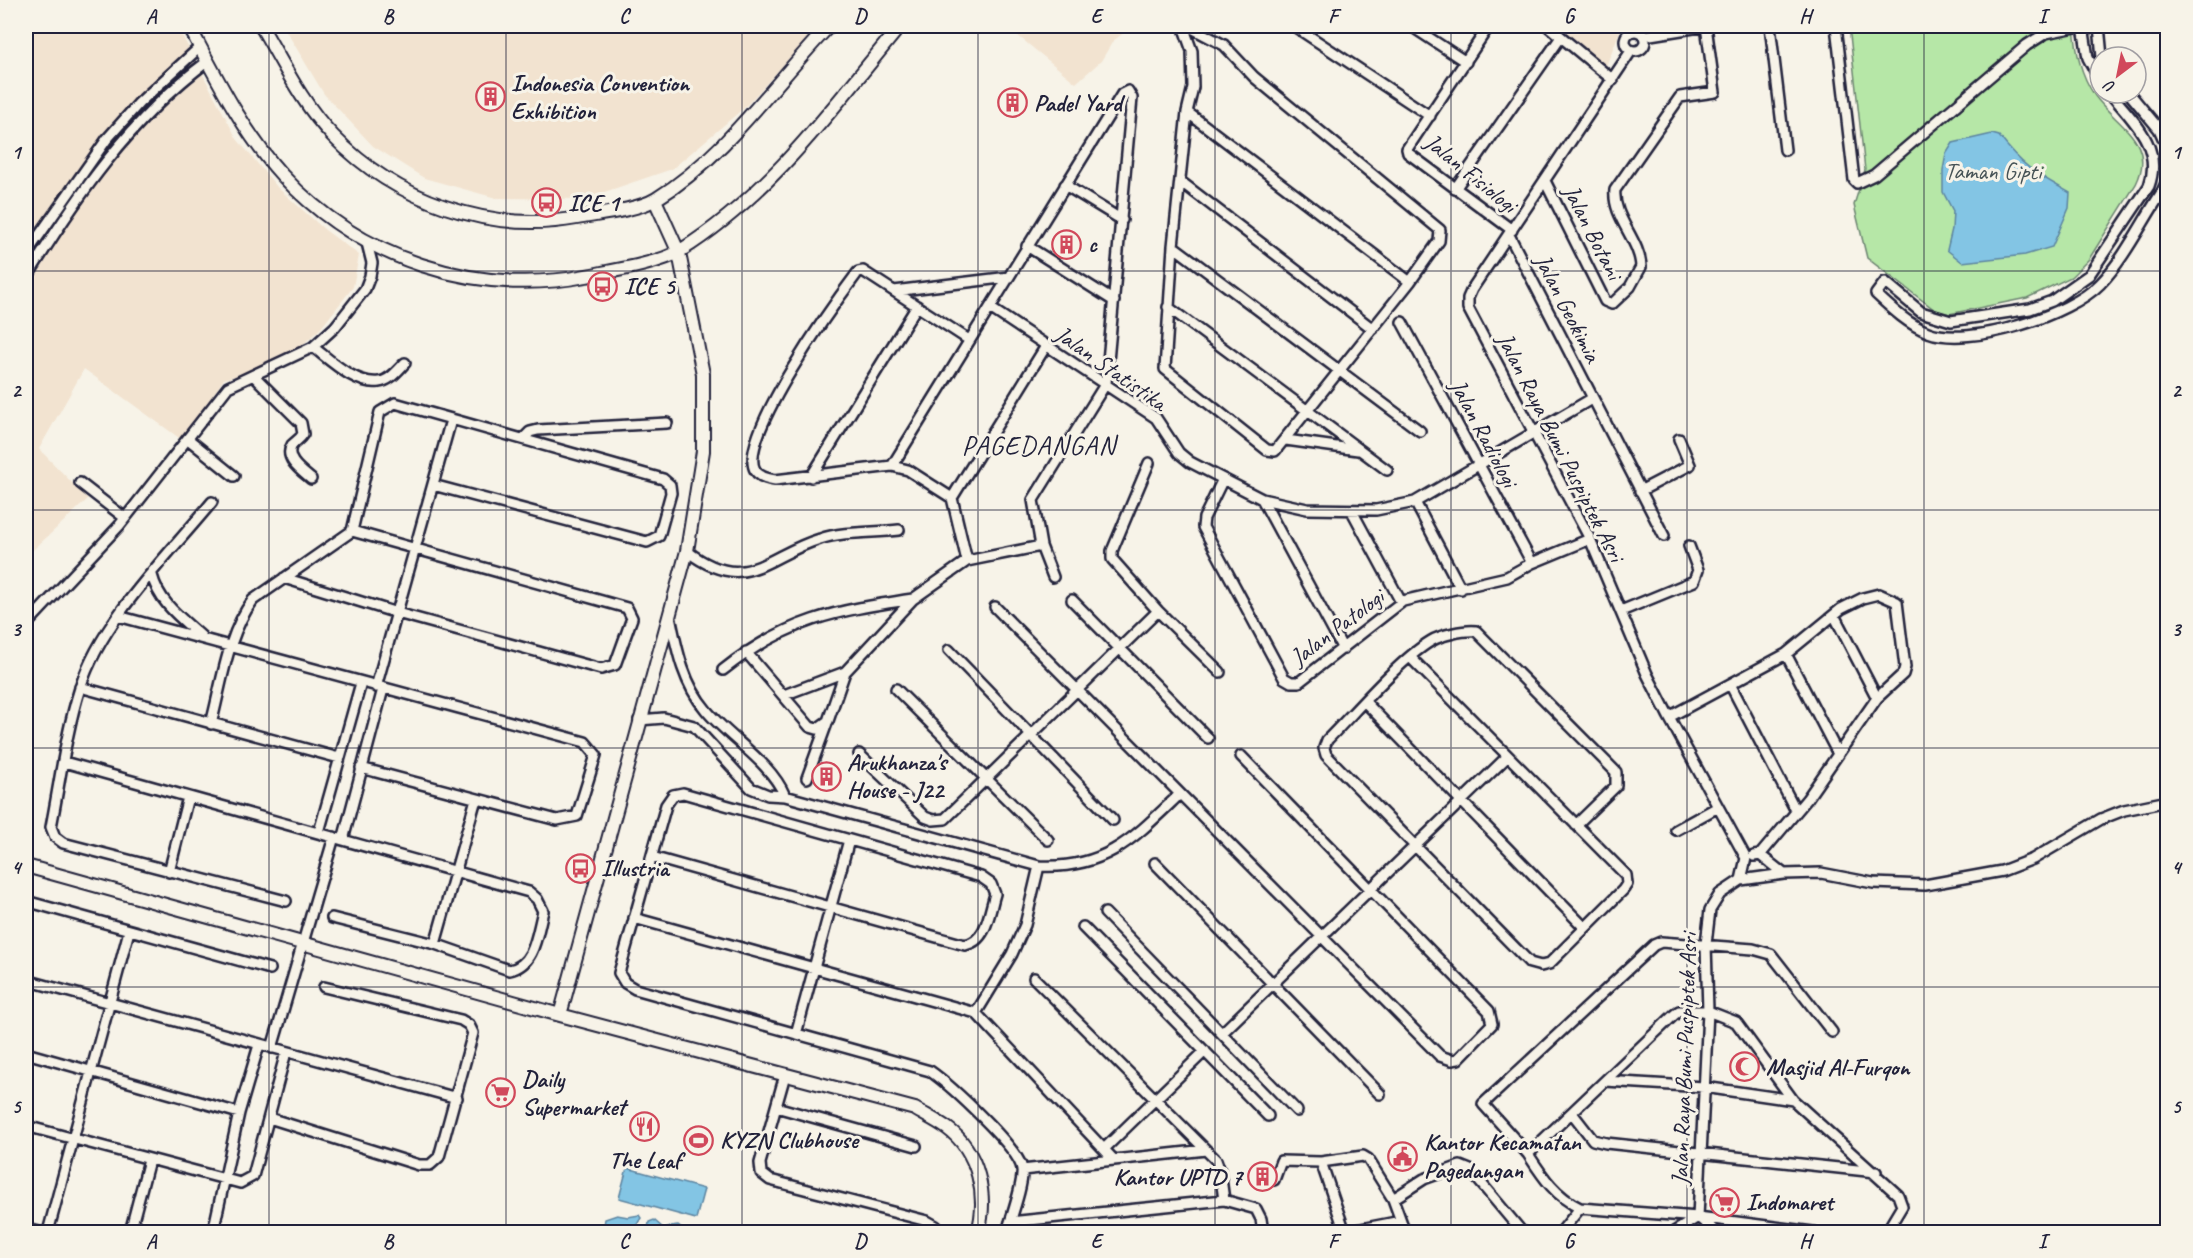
<svg xmlns="http://www.w3.org/2000/svg" width="2193" height="1258" viewBox="0 0 2193 1258" font-family="Caveat,sans-serif">
<style>
.built{fill:#f2e3d0}
.green{fill:#b6e7a7;stroke:#6c8471;stroke-width:1.5}
.water{fill:#83c5e4;stroke:#5c84a0;stroke-width:1.5}
.lines{fill:none;stroke-linecap:round;stroke-linejoin:round}
.street-casing{stroke:#22223b;stroke-width:14}
.secondary-casing{stroke:#22223b;stroke-width:16}
.street{stroke:#f7f3e8;stroke-width:9}
.secondary{stroke:#f7f3e8;stroke-width:12}
.grid{fill:none;stroke:#22223b;stroke-width:1.5;stroke-opacity:0.55}
.labels{text-anchor:middle;stroke-width:6;stroke-linejoin:round;paint-order:stroke}
.poi-label{font-size:24px;font-weight:bold;fill:#22223b;stroke:#f7f3e8;text-anchor:start}
.park-label{font-size:24px;fill:#475356;stroke:#f7f3e8}
.street-label{font-size:24px;fill:#22223b;stroke:#f7f3e8}
.quarter-label{font-size:27px;letter-spacing:1.5px;fill:#22223b;stroke:#f7f3e8}
.neatline{fill:none;stroke:#22223b;stroke-width:2}
.grid-label{font-size:20px;text-anchor:middle;font-weight:bold;fill:#22223b}
</style>
<rect width="100%" height="100%" fill="#f7f3e8"/>
<filter id="ink" filterUnits="userSpaceOnUse"><feTurbulence type="fractalNoise" baseFrequency=".0167" numOctaves="2"/><feDisplacementMap in="SourceGraphic" scale="12" xChannelSelector="R" yChannelSelector="G"/><feConvolveMatrix kernelMatrix="1 2 1 2 8 2 1 2 1" color-interpolation-filters="sRGB"/></filter>
<g filter="url(#ink)">
<path class="built" d="M26,26H177L237,139L278,188L325,230L359,255L353,287L321,328L300,347L256,371L224,379L182,440L84,369L39,449L88,499L33,550L26,542Z
M291,26H819L744,108L672,169L584,199L496,198L424,178L373,146L324,94L285,29Z
M1006,26H1133L1113,41L1101,61L1076,83Z
M1557,26H1622L1606,66Z"/>
<path class="green" d="M1849,26H2074C2076,51 2080,74 2095,96C2117,126 2157,142 2136,184L2089,259L2071,277L2027,298L1949,314L1935,310L1867,258L1854,205L1865,170Z"/>
<path class="water" d="M1992,134L1999,136C2024,168 2035,173 2070,193L2069,208L2052,247L2025,255L1962,262L1947,250L1952,229L1953,211L1943,192V170L1946,154L1953,143Z
M627,1168L704,1189L696,1219L619,1198Z
M617,1215L628,1217L639,1215L641,1218L636,1226L639,1231L648,1229L649,1222L654,1220L663,1228L678,1226L686,1232H631L623,1227L619,1232H603L605,1219Z"/>
<g class="lines">
<defs>
<path id="street" d="M1183,26L1192,51L1193,87L1187,112L1173,246L1165,369L1267,450L1275,451L1410,282L1439,241L1440,230L1254,77L1224,45L1188,26
M1294,26L1430,116
M1411,26L1466,62
M1489,26L1407,149L1408,153L1512,230
M1548,26L1613,80
M1770,26L1785,150
M1836,26L1854,180L1857,183L1874,175L2027,45L2046,33L2081,26
M2083,26L2088,58L2100,80
M2099,26L2102,57
M1625 41a10 10 0 1 1 20 0a10 10 0 1 1-20 0Z
M1644,36L1706,26
M1631,51L1472,289L1468,298V308L1590,539L1647,674L1669,717L1746,858L1741,880
M2110,93C2134,122 2163,147 2149,186L2089,275L2052,301L2030,309L1951,321L1921,312L1885,282L1876,294C1891,308 1909,325 1928,332C1970,348 2070,315 2100,284C2125,258 2142,222 2162,192L2168,179
M2129,93L2159,129L2168,149
M1187,112L1410,282
M1180,181L1373,329
M1545,181L1605,301L1612,304L1630,287L1641,267C1640,240 1612,217 1615,190L1680,97L1715,92L1706,26
M1065,185L1122,220
M1455,189L1561,37
M1509,235L1664,536
M1027,246L1114,301
M1173,246L1420,431
M26,254L107,139L139,103L200,47
M26,279C75,199 131,118 208,61
M894,291L1009,277
M1168,307L1387,470
M990,308L1156,418L1179,453L1190,462L1262,499L1307,509L1376,510L1415,502L1593,398
M1402,322L1532,563
M313,347C330,360 355,385 379,382C390,381 398,370 405,363
M254,376L301,423L303,434C300,439 296,441 292,445C283,459 303,472 311,479
M524,438L530,432L538,430L667,423
M188,439L234,476
M1286,440L1358,450
M1149,463L1112,551V559L1158,611L1220,672
M892,466L1122,94L1128,91L1132,98L1106,383L1033,500L1041,546L1053,577
M811,477L917,306
M1223,479L1204,518L1203,527L1284,678L1291,682H1299L1403,601L1507,577L1532,563L1590,539
M80,483L125,518
M1640,491L1690,465L1679,439
M952,498L1046,346
M1262,499L1343,649
M212,502C167,557 102,619 80,688C66,732 60,781 51,827L55,837L63,843L286,901
M1415,502L1461,589
M1352,511L1401,602
M687,551C746,596 766,555 820,539C843,531 874,533 899,530
M967,561L952,498L908,470L892,466L775,480C768,479 759,477 755,470C737,438 836,301 858,272L863,271L969,340
M152,575C159,603 181,618 202,637
M284,578L397,613L601,669L615,665L632,618L627,608L352,531L380,412L395,403L663,479L670,485L671,493L659,536L647,542L433,485
M1072,600L1208,738
M995,607L1440,1056L1452,1060L1458,1059L1492,1024L1489,1011L1241,756
M1621,611L1694,581L1698,570L1689,546
M1834,615L1877,698
M118,616L585,742L596,755L577,816L557,820L361,768
M670,616C677,650 683,683 706,710C730,739 770,761 785,796
M26,625L119,526L228,387L313,347L335,327L365,289L370,276L372,263L367,243
M949,650L1113,820
M746,652L810,727L817,729L828,721L845,672L784,695
M1786,654L1838,754
M1410,657L1626,875L1627,884L1623,890L1549,964L1541,966L1530,963L1326,755L1324,748L1327,740C1355,712 1398,661 1431,641C1441,635 1463,630 1476,631L1616,772V786L1576,825
M723,670C787,619 835,611 913,599
M845,672L913,599L967,561L1041,546
M1730,684L1796,811
M80,687L339,758
M376,687L451,420
M896,689L1048,840
M1365,702L1585,928
M1669,717L1786,654L1841,609L1863,598L1879,594L1897,602L1905,667L1903,674L1877,698L1807,799L1760,855
M639,720L664,718L694,726L751,788L768,795L785,796L1039,866C1106,870 1136,836 1180,794
M211,724C222,683 227,635 253,600L352,531
M859,754L925,817L933,820L945,819L1158,611
M64,762L529,892L537,899L543,911C537,933 535,966 509,970L435,944L332,918
M807,778L827,723
M1676,830L1718,807
M319,832L361,683
M343,840L383,689
M1754,856L1760,855L1784,874
M652,857L965,945C987,941 989,913 995,894L991,884L981,877L683,793L673,795L666,805L619,973L625,983L635,989L930,1071C950,1085 1019,1148 1022,1169C1024,1183 1011,1218 1007,1232
M1155,863L1380,1094
M169,872L188,797
M26,901L270,969
M1105,913L1297,1111
M634,918L976,1013L1114,1160
M1083,927L1268,1116
M435,944L476,799
M1034,978L1216,1160L1220,1171L1224,1200
M26,980L457,1098
M976,1013L1012,954L1025,925L1039,866
M1222,1033L1508,756
M796,1034L849,840
M272,1048L334,837
M26,1053L239,1113
M785,1075L760,1163L761,1173L770,1180L927,1221L936,1226L939,1232
M1605,1081L1704,1087L1793,1100
M776,1107L916,1146
M1572,1113L1593,1140L1606,1143L1876,1172
M269,1118L419,1165H430L439,1157L473,1033L469,1025L461,1020L324,987
M26,1126L240,1183L253,1176L286,1052
M1104,1149L1205,1051
M1528,1154L1483,1104L1654,945L1661,942L1753,949L1771,954L1832,1032
M1321,1162L1363,1156L1368,1159L1393,1199
M1022,1170L1206,1150
M1274,1180L1281,1161L1321,1162L1345,1232L1401,1221
M1698,1217L1708,1011L1706,944L1710,910L1720,894L1741,880L1784,874L1821,873L1873,883L1925,885L2002,871L2033,859L2101,819L2124,810L2168,801
M1698,1217L1716,1232
M1010,1222L1224,1200L1256,1209L1261,1219L1263,1232
M26,1229L40,1232
M48,1232L129,931
M130,1232L149,1160
M213,1232L239,1113L259,1045
M1405,1232L1393,1199L1424,1179L1460,1166L1470,1170L1522,1232
M1561,1232L1580,1208
M1674,1232L1698,1217
M1813,1232L1698,1217L1580,1208C1555,1196 1543,1177 1528,1154L1674,1015L1679,1011H1708L1736,1022L1793,1100L1898,1195L1902,1206L1890,1226L1882,1232"/>
<path id="secondary" d="M189,26C216,77 243,132 282,175C359,259 475,297 586,276C611,271 659,264 680,251C770,195 834,106 900,26
M261,26C283,63 302,104 333,136C395,200 489,234 577,218C599,214 638,210 656,199C726,156 774,83 829,26
M26,866L560,1015L915,1109C925,1115 937,1121 947,1128C979,1151 988,1197 978,1232
M560,1015L687,551L703,451V374L679,253L655,200"/>
</defs>
<use href="#street" class="street-casing"/>
<use href="#secondary" class="secondary-casing"/>
<use href="#street" class="street"/>
<use href="#secondary" class="secondary"/>
</g>
</g>
<path class="grid" d="M269,26V1232M506,26V1232M742,26V1232M978,26V1232M1215,26V1232M1451,26V1232M1687,26V1232M1924,26V1232M26,271H2168M26,510H2168M26,748H2168M26,987H2168"/>
<defs>
<symbol id="building-ring" viewBox="-11 -11 22 22"><circle r="9.5" fill="#f7f3e8" stroke="#d1495b" stroke-width="1.5"/><path d="M-4-6H4V6H1V3H-1V6H-4ZM-2.5-4.3h1.7v1.8h-1.7ZM.8-4.3h1.7v1.8H.8ZM-2.5-1h1.7V.8h-1.7ZM.8-1h1.7V.8H.8Z" fill="#d1495b"/></symbol>
<symbol id="bus-ring" viewBox="-11 -11 22 22"><circle r="9.5" fill="#f7f3e8" stroke="#d1495b" stroke-width="1.5"/><path d="M-5-6H5V4H4V6H2V4H-2V6H-4V4H-5ZM-3.5-4V0h7V-4ZM-3.5 1.2v1.5H-2V1.2ZM2 1.2v1.5H3.5V1.2Z" fill="#d1495b"/></symbol>
<symbol id="mosque-ring" viewBox="-11 -11 22 22"><circle r="9.5" fill="#f7f3e8" stroke="#d1495b" stroke-width="1.5"/><path d="M3.5-4.9A6 6 0 1 0 3.5 4.9A5 5 0 1 1 3.5-4.9Z" fill="#d1495b"/></symbol>
<symbol id="supermarket-ring" viewBox="-11 -11 22 22"><circle r="9.5" fill="#f7f3e8" stroke="#d1495b" stroke-width="1.5"/><path d="M-6-5.5h2.5l.6 2H6L4.5 2H-2.5L-4.4-4H-6ZM-1.5 3.2a1.3 1.3 0 1 0 .1 0ZM3 3.2a1.3 1.3 0 1 0 .1 0Z" fill="#d1495b"/></symbol>
<symbol id="restaurant-ring" viewBox="-11 -11 22 22"><circle r="9.5" fill="#f7f3e8" stroke="#d1495b" stroke-width="1.5"/><path d="M-5-6h1v4h1v-4h1v4h1v-4h1v5L-1.5 .5V6h-2V.5L-5-1ZM5-6V6H3V1.5H1.5Q1.5-4 5-6Z" fill="#d1495b"/></symbol>
<symbol id="stadium-ring" viewBox="-11 -11 22 22"><circle r="9.5" fill="#f7f3e8" stroke="#d1495b" stroke-width="1.5"/><path d="M0-5a6.5 5 0 1 0 0 10a6.5 5 0 1 0 0-10ZM-3.5-1.8h7v3.6h-7Z" fill="#d1495b"/></symbol>
<symbol id="civic-ring" viewBox="-11 -11 22 22"><circle r="9.5" fill="#f7f3e8" stroke="#d1495b" stroke-width="1.5"/><path d="M-.6-6.5H3V-4.5H.6V-3L4-1V1h2V6H-6V1h2V-1L-.6-3ZM-1.2 2.5V6h2.4V2.5Z" fill="#d1495b"/></symbol>
</defs>
<g fill-rule="evenodd">
<use href="#building-ring" x="474" y="80" width="33" height="33"/>
<use href="#building-ring" x="996" y="86" width="33" height="33"/>
<use href="#bus-ring" x="530" y="186" width="33" height="33"/>
<use href="#building-ring" x="1050" y="228" width="33" height="33"/>
<use href="#bus-ring" x="586" y="270" width="33" height="33"/>
<use href="#building-ring" x="810" y="760" width="33" height="33"/>
<use href="#bus-ring" x="564" y="852" width="33" height="33"/>
<use href="#mosque-ring" x="1728" y="1050" width="33" height="33"/>
<use href="#supermarket-ring" x="484" y="1076" width="33" height="33"/>
<use href="#restaurant-ring" x="628" y="1110" width="33" height="33"/>
<use href="#stadium-ring" x="682" y="1124" width="33" height="33"/>
<use href="#civic-ring" x="1386" y="1140" width="33" height="33"/>
<use href="#building-ring" x="1246" y="1160" width="33" height="33"/>
<use href="#supermarket-ring" x="1708" y="1186" width="33" height="33"/>
</g>
<g class="labels">
<g class="poi-label">
<text x="511" y="91">Indonesia Convention<tspan x="511" dy="28">Exhibition</tspan></text>
<text x="1034" y="111">Padel Yard</text>
<text x="568" y="211">ICE 1</text>
<text x="1088" y="252">c</text>
<text x="624" y="294">ICE 5</text>
<text x="847" y="770">Arukhanza's<tspan x="847" dy="28">House - J22</tspan></text>
<text x="601" y="876">Illustria</text>
<text x="1766" y="1075">Masjid Al-Furqon</text>
<text x="522" y="1087">Daily<tspan x="522" dy="28">Supermarket</tspan></text>
<text x="720" y="1148">KYZN Clubhouse</text>
<text x="1424" y="1150">Kantor Kecamatan<tspan x="1424" dy="28">Pagedangan</tspan></text>
<text x="645" y="1168" text-anchor="middle">The Leaf</text>
<text x="1242" y="1185" text-anchor="end">Kantor UPTD 7</text>
<text x="1746" y="1210">Indomaret</text>
</g>
<g class="park-label">
<text x="1993" y="179">Taman Gipti</text>
</g>
<g class="street-label">
<text transform="translate(1471 173) rotate(39)" y="8">Jalan Fisiologi</text>
<text transform="translate(1593 232) rotate(63)" y="8">Jalan Botani</text>
<text transform="translate(1568 308) rotate(63)" y="8">Jalan Geokimia</text>
<text transform="translate(1111 368) rotate(35)" y="8">Jalan Statistika</text>
<text transform="translate(1484 433) rotate(62)" y="8">Jalan Radiologi</text>
<text transform="translate(1561 447) rotate(63)" y="8">Jalan Raya Bumi Puspiptek Asri</text>
<text transform="translate(1337 627) rotate(-37)" y="8">Jalan Patologi</text>
<text transform="translate(1684 1059) rotate(-88)" y="8">Jalan Raya Bumi Puspiptek Asri</text>
</g>
<g class="quarter-label">
<text x="1039" y="454">PAGEDANGAN</text>
</g>
</g>
<rect width="2193" height="1258" fill="none" stroke="#f7f3e8" stroke-width="66"/>
<g transform="translate(2118 75) rotate(212)"><circle r="28" fill="#f7f3e8" stroke="#a29fa3" stroke-width="1.5"/>
<path d="M0-4.5L10 22L0 15L-10 22Z" fill="#d1495b"/>
<text y="-9" font-size="16" font-weight="bold" text-anchor="middle" fill="#22223b">U</text>
</g>
<rect x="33" y="33" width="2127" height="1192" class="neatline"/>
<g class="grid-label">
<text x="151" y="23">A</text>
<text x="388" y="23">B</text>
<text x="624" y="23">C</text>
<text x="860" y="23">D</text>
<text x="1096" y="23">E</text>
<text x="1333" y="23">F</text>
<text x="1569" y="23">G</text>
<text x="1805" y="23">H</text>
<text x="2042" y="23">I</text>
<text x="16" y="159">1</text>
<text x="2176" y="159">1</text>
<text x="16" y="397">2</text>
<text x="2176" y="397">2</text>
<text x="16" y="636">3</text>
<text x="2176" y="636">3</text>
<text x="16" y="874">4</text>
<text x="2176" y="874">4</text>
<text x="16" y="1113">5</text>
<text x="2176" y="1113">5</text>
<text x="151" y="1248">A</text>
<text x="388" y="1248">B</text>
<text x="624" y="1248">C</text>
<text x="860" y="1248">D</text>
<text x="1096" y="1248">E</text>
<text x="1333" y="1248">F</text>
<text x="1569" y="1248">G</text>
<text x="1805" y="1248">H</text>
<text x="2042" y="1248">I</text>
</g>
</svg>
